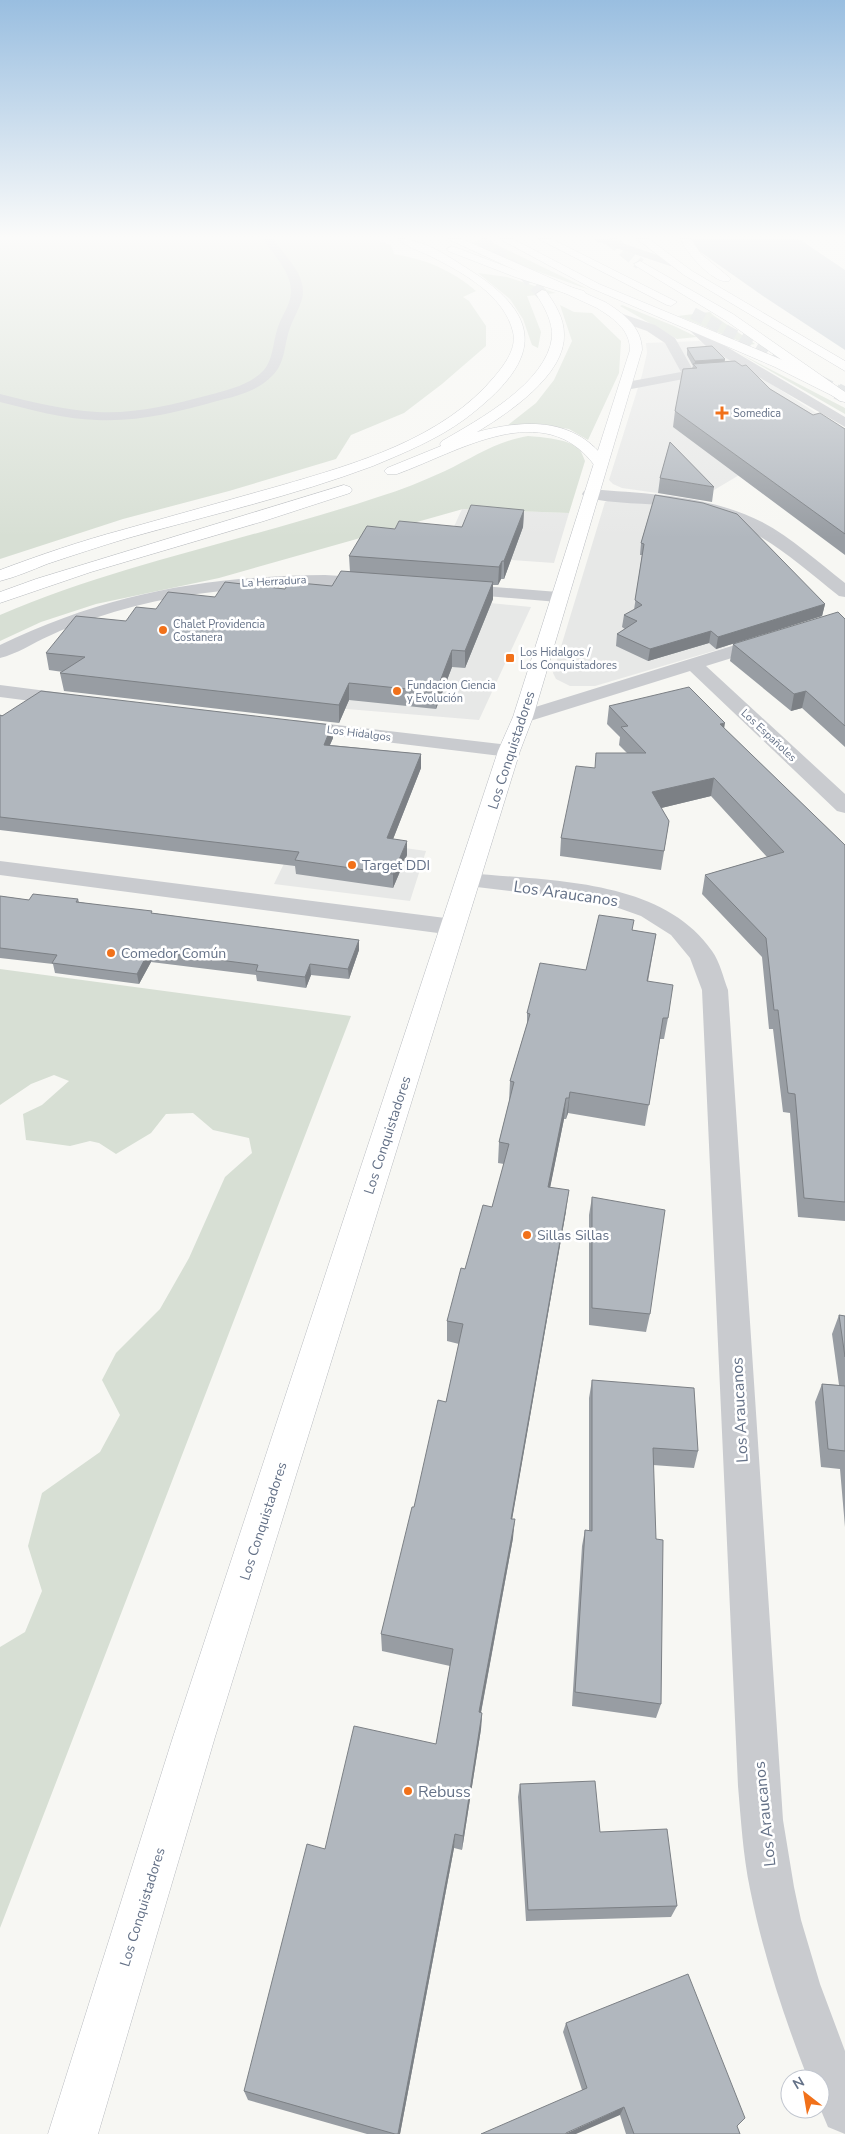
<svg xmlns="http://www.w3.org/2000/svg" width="845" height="2134" viewBox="0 0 845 2134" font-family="'Nunito Sans',sans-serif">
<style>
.built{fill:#e7e8e7}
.green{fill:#d7dfd4}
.water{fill:#c4ccd3}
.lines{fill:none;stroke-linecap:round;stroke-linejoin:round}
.highway-tunnel-far1{stroke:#d2d6d8;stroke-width:12;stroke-dasharray:12 6;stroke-linecap:butt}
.highway-tunnel{stroke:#d2d6d8;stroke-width:16;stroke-dasharray:16 8;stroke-linecap:butt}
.major-casing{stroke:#b9bcc1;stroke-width:1}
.highway-casing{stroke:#b8bbbf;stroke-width:1}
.minor{fill:#c9cbcf;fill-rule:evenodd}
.major{fill:#fff;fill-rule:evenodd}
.highway{fill:#fff;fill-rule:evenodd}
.wall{fill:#989da3}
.shaded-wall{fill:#7c8085}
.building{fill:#b1b7be;stroke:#7c8085}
.poi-dot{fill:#f1711a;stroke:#fff;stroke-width:2}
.labels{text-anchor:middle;stroke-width:5;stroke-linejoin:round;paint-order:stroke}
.far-poi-label{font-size:11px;fill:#647187;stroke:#fff;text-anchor:start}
.far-street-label{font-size:11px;fill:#647187;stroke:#fff}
.street-label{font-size:14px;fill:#647187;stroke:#fff}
.poi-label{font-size:14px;fill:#647187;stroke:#fff;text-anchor:start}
.near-street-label{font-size:16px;fill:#647187;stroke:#fff}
.near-poi-label{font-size:16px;fill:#647187;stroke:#fff;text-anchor:start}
</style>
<rect width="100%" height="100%" fill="#f7f7f3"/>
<path class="built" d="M699,341L714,347L824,418L771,456L699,499L622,488L613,484L609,480L642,375L647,353L646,343Z
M613,499L692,508L707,548L681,617L727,647L595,686H570L556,679L553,673L605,502Z
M462,509L569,513L554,563L441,555Z
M420,596L531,607L479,720L226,699Z
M299,833L426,851L410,901L274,884Z"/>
<path class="green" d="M0,239H375L391,245L394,254C425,259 452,270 476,291L463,297L469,301L486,326V346L442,384L404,413L351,435L336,459L229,491L123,519L0,559Z
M487,240L590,290L525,267L468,242Z
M478,273L507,277L556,293L527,296L541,332L538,348L532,345L523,319L510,299Z
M560,305L574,312L592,313L621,341L619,373L588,440L569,429L542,425H508L536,403L554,380L572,341Z
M622,305L674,326L697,337L677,339L620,306Z
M710,312L713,315L755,344L749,345L678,316Z
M739,353L845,408V414Z
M528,436C541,437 570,439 579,449C582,452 583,457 585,461L569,513L463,509L219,578L96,604L41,622L0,641V615C122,563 252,539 378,497C401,490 423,481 445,471C475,457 494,442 528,436Z
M0,969L351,1016L0,1928V1647L25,1632L42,1591L28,1546L42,1493L100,1452L120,1415L102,1380L116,1353L160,1309L189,1258L225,1177L252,1153L249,1138L213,1130L193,1113L166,1114L151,1133L116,1154L99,1143L90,1141L70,1146L26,1140L23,1114L42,1105L69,1081L54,1075L31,1084L0,1105Z"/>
<path class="water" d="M682,239H799L845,270V350L763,296Z"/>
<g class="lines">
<path class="highway-tunnel-far1" d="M609,239L640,264
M480,240L525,275L542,294
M693,313L840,392"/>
<path class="highway-tunnel" d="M837,391L845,395"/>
<defs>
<path id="major" d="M448,239H462L605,302C623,313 642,327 642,350L533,717L520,751L215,1737L98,2134H48L173,1737L498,751L513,717L630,350C630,329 613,318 597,308Z
M500,239H513L599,284L785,361L845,392V402L775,367L591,288Z"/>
<path id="highway" d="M399,239C422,239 445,254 465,267C550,319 539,363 465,419C438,439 404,453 373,466C293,496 210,515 128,538C101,546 74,555 47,564C32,570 16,577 0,581V570C40,555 81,541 122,530C174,515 227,501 279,486C355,464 443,439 495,376C505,364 517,348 513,332C504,294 460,271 428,255C419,251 405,246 399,239Z
M539,239H552L677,302L671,306L667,305Z
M637,239H649L692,271L845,361V371L684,275Z
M681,239H691L701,254L729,277L731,279L729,281C714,285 685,252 681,239Z
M452,246L523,273L584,291L586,294L580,298L515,277L448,251L447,249Z
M640,261L733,314L845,392V402L840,401L725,320L636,266L634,264Z
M542,290L546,291C555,304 564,318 564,334C566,375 507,414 477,432C526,419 576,417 608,463L605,466H595C544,396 458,452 397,474H387L384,471L387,468L441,446L440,444L442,441C478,420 547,383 552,337C553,322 544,306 536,294Z
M344,485L350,487L352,490L350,493L264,521L91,572L0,603V592L36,579Z"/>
</defs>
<use href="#major" class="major-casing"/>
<use href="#highway" class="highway-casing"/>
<path class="minor" d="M263,239H273C285,256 308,276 302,299C299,310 292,320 289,331C284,346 285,364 272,376C258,391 236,396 217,401C178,412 138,422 97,420C64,419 32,410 0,402V394C32,402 64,410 97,412C135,414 172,405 209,395C228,390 250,385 264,370C273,359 273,343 277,330C280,319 287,310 290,299C296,276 274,256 263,239Z
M594,239H610L678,262L680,264L678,266H670L595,241Z
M617,312L655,325L675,338L693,370L719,368L726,372L719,376L689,378L626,390L621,389L619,386L621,383L681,372L665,343L647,331L613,319L611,316L613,313Z
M692,323L696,324L717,341L845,417V427L707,347L686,327Z
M590,489C648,494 709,495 762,522C792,538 818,562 845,583V597L839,596C784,552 749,518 676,507C646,502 614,505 584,497L582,494L584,491Z
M325,575L374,578L380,579L383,583L380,587L374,588C280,584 185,587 95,618C79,623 63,629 49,636C33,643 17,654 0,658V645C108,593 206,576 325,575Z
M457,584L558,592L564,593L567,597L564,601L558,602L451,593L448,589L451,585Z
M767,635L774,637L776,641L774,645L706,666L845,794V813L837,811L690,671L530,721L523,723L516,721L513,717L516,713Z
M0,685L70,694L77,696L80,700L77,704L70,706L0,697Z
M294,720L509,745L516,747L520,751L516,755L509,757L287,730L284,726L287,722Z
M0,861L453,919L462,921L465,927L462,933L453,935L0,875Z
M468,873C547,881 662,878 712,951C720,962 723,977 728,990L783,1820L794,1887L801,1920L820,1984L845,2051V2134L828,2127L820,2108V2079H808C784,2017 763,1954 750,1889C743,1855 741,1820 738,1786L702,990L690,958L671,935L641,916L610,905L578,899L460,885L456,880L460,875Z"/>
<use href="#major" class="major"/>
<use href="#highway" class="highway"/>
</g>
<path class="wall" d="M687,348L725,359L724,362L813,415L845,429V555L673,427L675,411L692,368L693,366L687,355Z
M660,478L714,487L712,502L658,493Z
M655,495L825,604L822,616L716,649L709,643L648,661L616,646L617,634L625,629L622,627L624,615L634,610L642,555H640L641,543Z
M524,510L523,527L504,579H501L498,585H493V599L465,668L452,667L436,709L349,700L339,723L64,691L60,673L63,672L49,670L46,653L156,609L285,589L332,586L350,572L349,556L395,529L462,527Z
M845,619V747L802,708L791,711L730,661L733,644Z
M609,706L724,728L845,845V1221L798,1217L790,1113L783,1112L773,1029H769L762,957L702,894L705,875L767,857L711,796L661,808L669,821L661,870L560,856L561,838L595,768L627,753L619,745L620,737L607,724Z
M0,715L332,725L333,738L330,745L421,754V768L393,839L407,855L393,888L296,874L295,866L0,830Z
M0,896L29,900L78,899L79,902L152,913L359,940V950L349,979L311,975L306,988L257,981L256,975L151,962L139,984L55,973L53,964L0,958Z
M632,930L656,934L648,982L668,1018L664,1039H660L645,1126L568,1113L566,1119H564L550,1187L566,1211L512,1519L513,1538L481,1713H482L481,1729L462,1850L454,1848L400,2134H367L248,2100L244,2091L325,1849L436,1744L450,1666L382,1651L381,1634L414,1507L446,1402L459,1344L447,1341V1321L465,1269L492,1207L504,1164L498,1163L499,1142L509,1102L510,1081L527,1024V1013L586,970Z
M592,1197L650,1314L646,1332L589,1325V1215Z
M839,1315L845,1316V1527L840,1469L821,1467L815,1402L822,1384L839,1385L832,1334Z
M592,1380L698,1451L694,1468L653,1465L661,1704L656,1718L572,1706L582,1546L585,1530L589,1531V1398Z
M520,1784L600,1832L677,1906L671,1917L526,1921L518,1797Z
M566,2023L737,2126L740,2134H626L620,2115L582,2090L563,2032Z"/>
<path class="shaded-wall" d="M725,359L724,366H694L695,361Z
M524,510L523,527L504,579V561Z
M502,561L501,579L498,585L499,567Z
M493,582V599L465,668V651Z
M825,604L822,616L716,649L718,637Z
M711,631L709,643L648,661L650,649Z
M452,650V667L436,709V692Z
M349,683V700L339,723V705Z
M806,691L802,708L791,711L794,694Z
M725,723L722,741L720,724Z
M332,725L333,738L324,758V745Z
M421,754V768L388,852L387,838Z
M714,778L711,796L649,811L652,792Z
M407,841V855L393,888V874Z
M359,940V950L349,979L348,969Z
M149,951L151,962L139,984L137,974Z
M310,964L311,975L306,988L305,977Z
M570,1092L568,1113L566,1119L569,1098Z
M566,1098L564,1119L546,1208L548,1187Z
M569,1190L566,1211L509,1537L511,1519Z
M515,1519L513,1538L478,1728L479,1712Z
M482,1713L481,1729L462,1850L463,1836Z
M455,1834L454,1848L400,2134H398Z
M624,2107L620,2115L576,2134H565Z"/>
<path class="building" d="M712,346L725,359L695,361L687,348Z
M735,361L742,366L746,365L770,389L813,415L820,413L845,429V534L675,411L683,369L697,368L693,364Z
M670,442L714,487L660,478Z
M655,495L703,503L737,514L825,604L718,637L711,631L650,649L617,634L637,621L624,615L642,605L635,600L644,544L641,543Z
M471,505L524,510L504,561H502L499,567L349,556L367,526L395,529L399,521L462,527Z
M341,571L493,582L465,651L452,650L436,692L349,683L339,705L60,673L85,657L46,653L76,616L126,621L136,607L156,609L168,592L215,597L225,582L285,589L289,582L332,586Z
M838,612L845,619V726L806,691L794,694L733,644Z
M689,687L725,723L720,724L845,845V1202L804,1198L795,1094L788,1093L778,1010H774L766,938L705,875L784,852L714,778L652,792L669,821L664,851L561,838L576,766L595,768L596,753H646L621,727L628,726L609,706Z
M41,691L332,725L324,745L421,754L387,838L407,841L393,874L295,860L299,852L0,817V715L2,716Z
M33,894L78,899L76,902L152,911L151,913L359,940L348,969L310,964L305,977L256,971L258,965L149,951L137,974L52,963L57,955L0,948V896L29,900Z
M599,915L634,920L632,930L656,934L647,981L673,985L668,1018H663L649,1105L570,1092L569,1098H566L548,1187L569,1190L511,1519H515L479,1712L482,1713L463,1836L455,1834L398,2134H395L244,2091L307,1844L325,1849L354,1726L436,1744L453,1649L381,1634L412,1507H414L438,1400L446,1402L463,1324L447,1321L461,1268L465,1269L483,1205L492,1207L509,1144L499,1142L514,1082L510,1081L530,1014L527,1013L540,963L586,970Z
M592,1197L665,1210L650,1314L592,1308Z
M839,1315L845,1316V1357Z
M592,1380L694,1388L698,1451L653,1448L656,1539L663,1540L661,1704L575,1692L585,1530L592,1531Z
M822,1384L845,1386V1451L828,1449Z
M595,1781L600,1832L667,1829L677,1906L528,1910L520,1784Z
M688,1974L745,2118L737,2126L740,2134H634L624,2107L566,2133V2134H481L587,2088L566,2023Z"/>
<linearGradient id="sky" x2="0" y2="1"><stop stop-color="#99bee0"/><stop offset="0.44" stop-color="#fbfbfa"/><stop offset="1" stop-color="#fbfbfa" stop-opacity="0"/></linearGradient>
<rect width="845" height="538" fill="url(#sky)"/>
<g class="poi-dot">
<path d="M719.5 405.5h5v5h5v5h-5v5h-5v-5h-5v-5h5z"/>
<circle cx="163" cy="630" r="5"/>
<rect x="505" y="653" width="10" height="10" rx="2.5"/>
<circle cx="397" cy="691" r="5"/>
<circle cx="352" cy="865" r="5"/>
<circle cx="111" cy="953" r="5"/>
<circle cx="527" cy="1235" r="5"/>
<circle cx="408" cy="1791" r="5"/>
</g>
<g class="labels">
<g class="far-poi-label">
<text x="733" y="417">Somedica</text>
<text x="173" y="628">Chalet Providencia<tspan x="173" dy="13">Costanera</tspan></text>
<text x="520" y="656">Los Hidalgos /<tspan x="520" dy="13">Los Conquistadores</tspan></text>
<text x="407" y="689">Fundacion Ciencia<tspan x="407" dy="13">y Evolución</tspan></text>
</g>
<g class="far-street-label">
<text transform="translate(274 581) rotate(-3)" y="4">La Herradura</text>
<text transform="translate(359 733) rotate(7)" y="4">Los Hidalgos</text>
<text transform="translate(769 735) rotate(43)" y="4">Los Españoles</text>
</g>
<g class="street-label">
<text transform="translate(511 750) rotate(-72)" y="5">Los Conquistadores</text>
<text transform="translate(387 1135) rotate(-72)" y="5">Los Conquistadores</text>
<text transform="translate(263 1521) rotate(-72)" y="5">Los Conquistadores</text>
<text transform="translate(142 1907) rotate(-73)" y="5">Los Conquistadores</text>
</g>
<g class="poi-label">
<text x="362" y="870">Target DDI</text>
<text x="121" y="958">Comedor Común</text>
<text x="537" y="1240">Sillas Sillas</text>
</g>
<g class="near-street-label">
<text transform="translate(566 893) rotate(8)" y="6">Los Araucanos</text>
<text transform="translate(739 1410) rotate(-93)" y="6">Los Araucanos</text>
<text transform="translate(764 1814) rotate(-96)" y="6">Los Araucanos</text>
</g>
<g class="near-poi-label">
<text x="418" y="1797">Rebuss</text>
</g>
</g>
<g transform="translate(805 2094) rotate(329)"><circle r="24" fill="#ffffff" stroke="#c1c6cf"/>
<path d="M0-4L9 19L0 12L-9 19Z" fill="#f1711a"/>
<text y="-8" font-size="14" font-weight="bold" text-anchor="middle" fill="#647187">N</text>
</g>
</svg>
